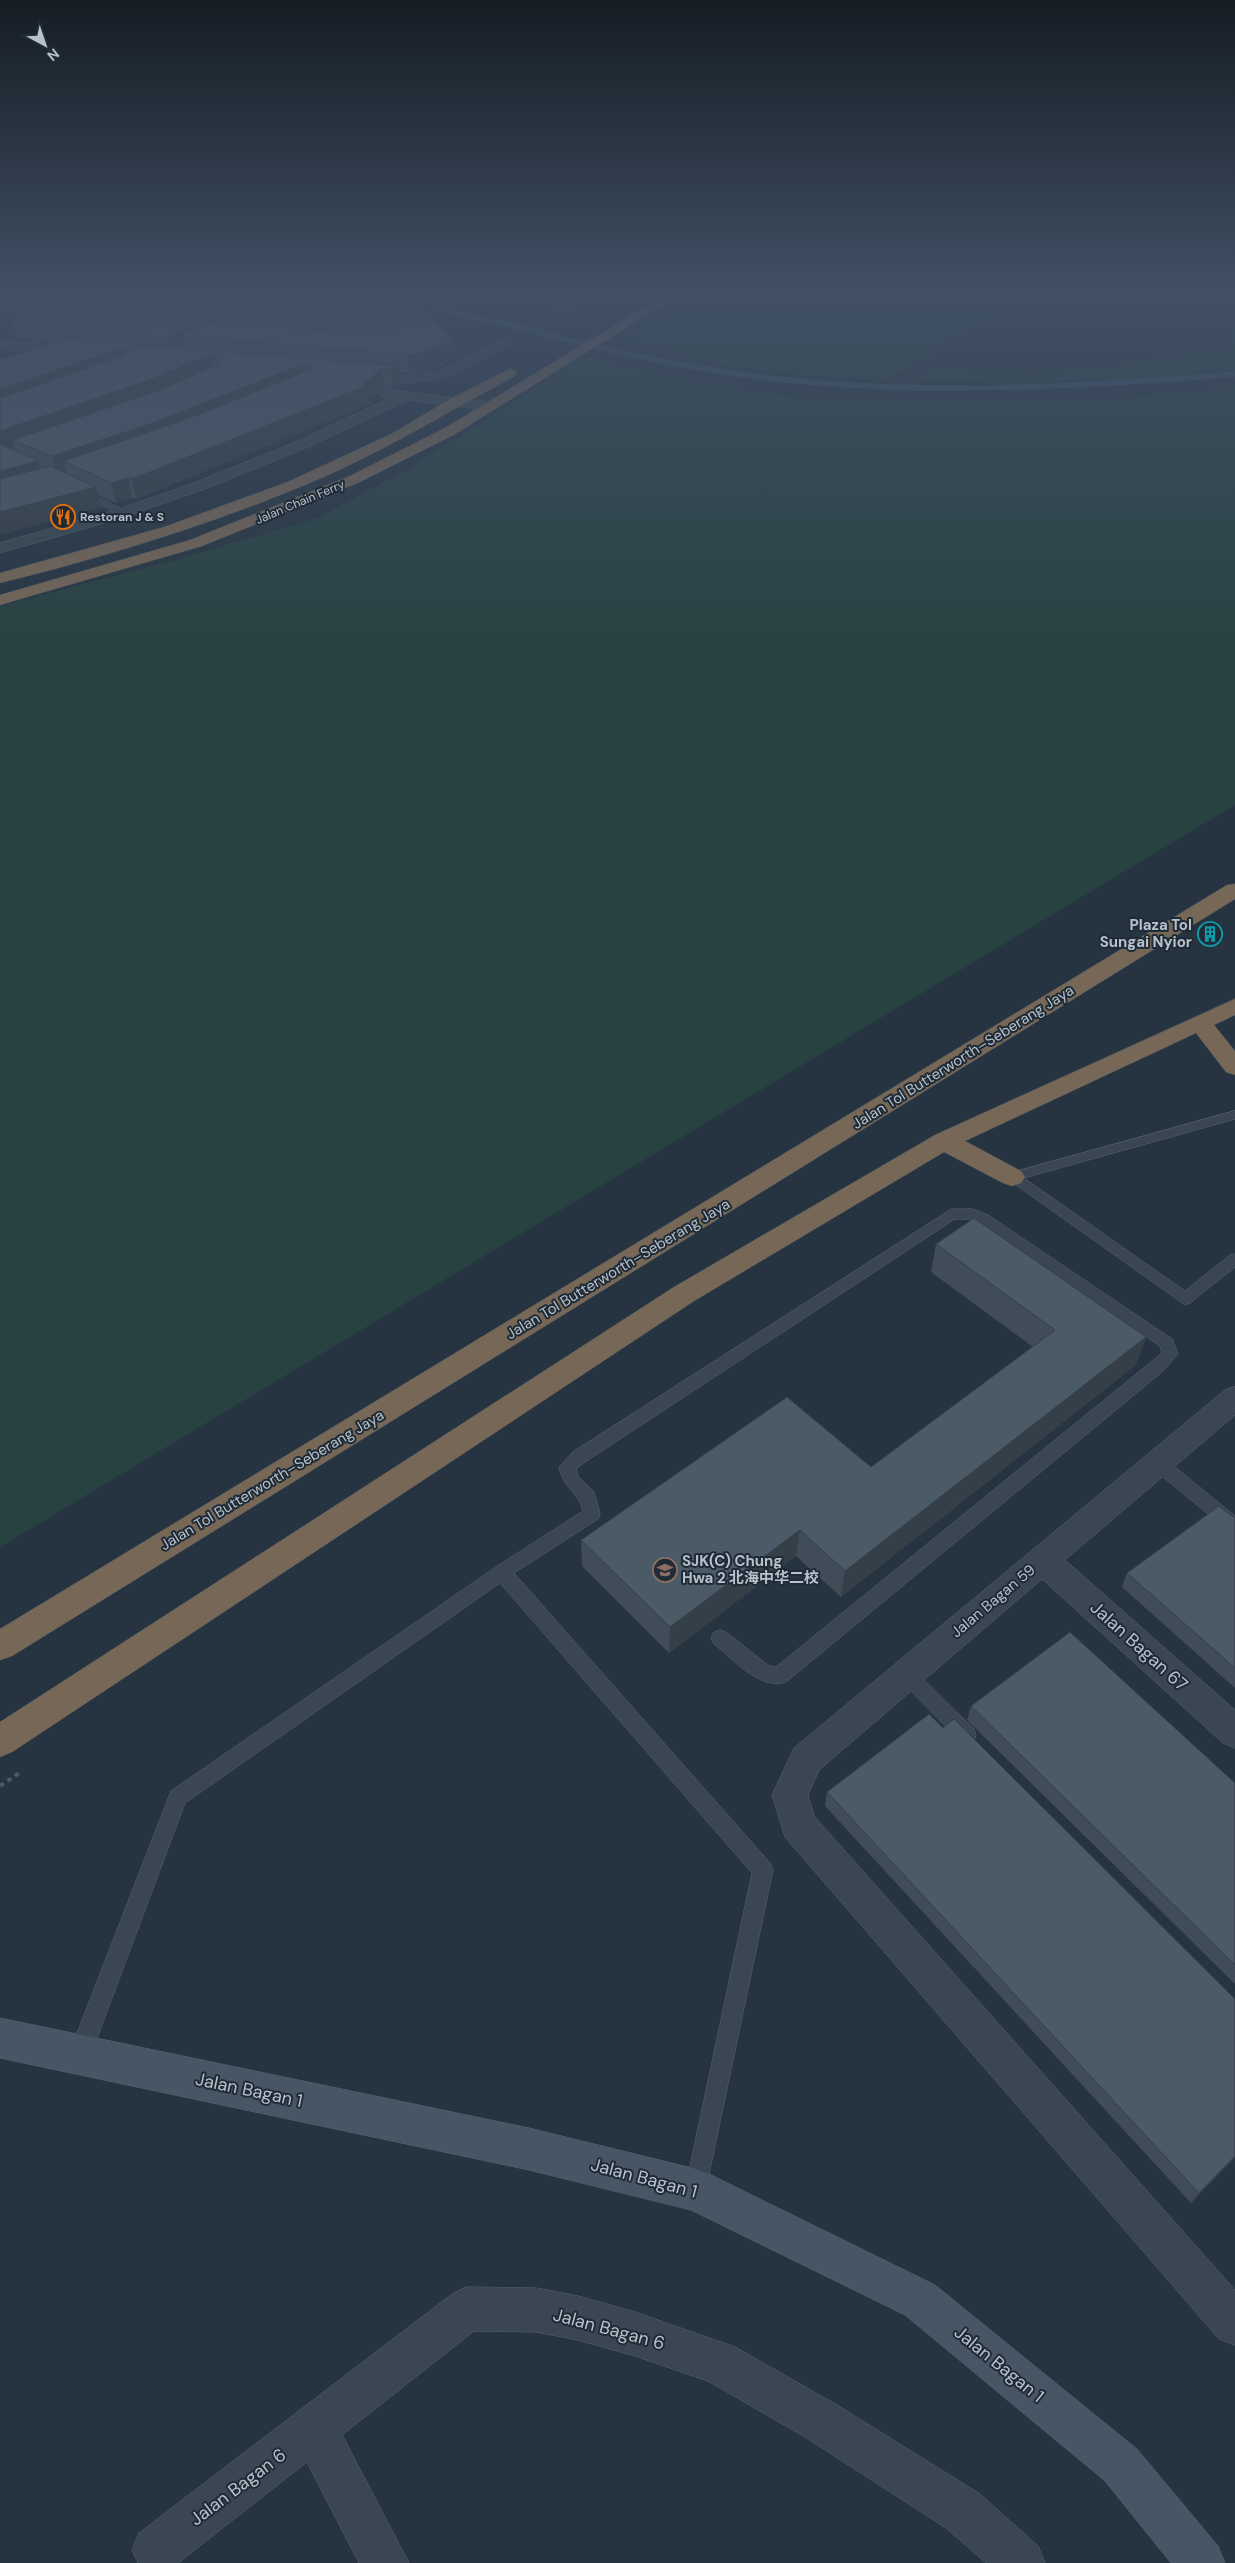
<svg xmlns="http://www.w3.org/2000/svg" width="1235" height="2563" viewBox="0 0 1235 2563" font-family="'DM Sans','Noto Sans SC',sans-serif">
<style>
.green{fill:#284242}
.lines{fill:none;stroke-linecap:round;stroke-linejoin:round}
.stream{stroke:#395268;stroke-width:5.5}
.lane-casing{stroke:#58646e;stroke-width:1}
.street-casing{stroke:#58646e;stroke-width:1}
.secondary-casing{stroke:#58646e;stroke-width:1}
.highway-casing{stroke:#45515b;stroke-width:1}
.path{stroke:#465e5e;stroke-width:4;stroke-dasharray:4.5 4.5;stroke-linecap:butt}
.lane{fill:#3a4651;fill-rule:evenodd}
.street{fill:#3a4651;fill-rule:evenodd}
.secondary{fill:#485564;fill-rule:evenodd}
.highway{fill:#776757;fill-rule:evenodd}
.wall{fill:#404d59;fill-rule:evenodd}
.shaded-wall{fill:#343f48}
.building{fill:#4a5a67;stroke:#343f48}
.labels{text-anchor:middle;stroke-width:4;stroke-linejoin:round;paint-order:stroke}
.far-street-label{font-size:12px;fill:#b7c1cb;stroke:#1f2b36}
.far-poi-label{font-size:12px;font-weight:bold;fill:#b7c1cb;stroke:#1f2b36;text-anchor:start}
.poi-label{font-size:15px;font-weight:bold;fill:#b7c1cb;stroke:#1f2b36;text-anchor:end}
.street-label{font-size:15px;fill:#b7c1cb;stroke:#1f2b36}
.near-street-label{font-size:18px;fill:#b7c1cb;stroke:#1f2b36}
</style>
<rect width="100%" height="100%" fill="#263441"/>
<path class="green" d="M709,290H1031L887,381L790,374L722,365L618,339Z
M1137,290H1235V298L1146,311L1125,309Z
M1235,327V370L1122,380L1012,382L909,381L932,368L1038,372L1136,363L1223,348Z
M585,357L703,384L795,397L1102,400L1235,387V805L0,1547V606L183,558L318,518L411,467Z"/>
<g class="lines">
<path class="stream" d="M413,290C433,313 485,319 514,326C598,349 684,368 769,378C923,396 1081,387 1235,374"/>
<defs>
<path id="lane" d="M218,290H227L181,305L176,304Z
M529,290H541L583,298L580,300Z
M79,491H85L128,512L121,514L79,495Z
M1235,1111V1119L1024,1178L1185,1291L1230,1255L1235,1254V1267L1190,1303L1185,1305L1005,1177L1007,1174Z
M952,1209H972L988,1215L1172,1339L1178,1354L1162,1372L786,1682C760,1691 732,1658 714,1644L711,1638L714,1632L720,1630L726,1632L769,1666L776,1667L1162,1353L1160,1346L978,1223L970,1219H955L585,1462L576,1469L578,1476L594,1492L600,1514L598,1519L514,1573L770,1863L773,1870L704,2198L696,2201L688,2198L685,2190L752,1873L500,1583L185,1803L88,2062L80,2065L72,2062L69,2054L171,1791L496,1567L583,1511C578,1491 564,1490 559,1467L573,1452Z
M1158,1456L1164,1458L1235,1516V1533L1229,1531L1152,1468L1150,1463L1152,1458Z
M906,1666L912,1668L974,1729L976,1735L974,1741L967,1744L960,1741L900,1680L897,1674L900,1668Z"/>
<path id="street" d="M586,290H600L554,317L550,318L544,314Z
M505,338L509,339L511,342L509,345L442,379L410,383L363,379L356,375L363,371L410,375L439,371Z
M0,341L73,347L79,351L73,355L0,349Z
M385,389L487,402L494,406L487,410L408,400L308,447L202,490L114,520L0,553V543L119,509L191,484L298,441L390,398L380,396L378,393Z
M1235,1387V1415L1065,1560L1235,1710V1748L1223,1743L1042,1579L819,1770L808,1795L814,1816L1235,2290V2345L1219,2339L785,1837L772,1795L794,1748L1225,1390Z
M467,2287L536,2288L578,2296L635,2312L735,2347L837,2405L980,2494L1038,2546L1045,2563H986L946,2528L805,2437L708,2381L635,2356L578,2340L536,2332L474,2331L342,2435L409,2563H359L307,2462L178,2563H138L132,2550L139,2533L452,2294Z"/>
<path id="secondary" d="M0,2018L529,2128L696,2169L711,2175L935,2285L1137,2449L1218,2546L1225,2563H1171L1105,2481L905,2315L691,2210L529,2170L0,2058Z"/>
<path id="highway" d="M673,290H687L455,434L360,482L202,546L0,605V595L190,540L350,476L445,428Z
M510,369L515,370L517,373L515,376C443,414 375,457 300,487C203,527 101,558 0,583V573L164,527L290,481L393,433L450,399Z
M1235,884V899L12,1656L0,1660V1629L1227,885Z
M1235,999V1015L1214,1025L1235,1051V1075L1226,1072L1196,1033L965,1141L1021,1171L1025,1177L1021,1183L1012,1186L1003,1183L944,1152L694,1301L12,1752L0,1757V1722L674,1287L935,1135Z"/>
</defs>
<use href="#lane" class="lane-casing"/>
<use href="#street" class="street-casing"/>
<use href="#secondary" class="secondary-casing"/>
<use href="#highway" class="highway-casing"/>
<path class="path" d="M0,1786L22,1771"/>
<use href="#lane" class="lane"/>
<use href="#street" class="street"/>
<use href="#secondary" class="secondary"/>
<use href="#highway" class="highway"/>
</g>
<path class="wall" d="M0,290H111L68,304L75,306L74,303L177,299L228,307L233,304L201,300L200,294L186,299L147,290H395L396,298L454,339L455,358L429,371L410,373L399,372L400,384L392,388L384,387L377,391V395L370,399V404L136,499L132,498L116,503L98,495L101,507L0,535V359L52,343L35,342L15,334L13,323ZM273,296L274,301L258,300Z
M936,1244L1146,1337L1136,1365L841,1597L796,1556L669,1653L582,1566L581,1540L871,1467L1033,1347L931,1272Z
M1235,1518V1688L1122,1587L1127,1573Z
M971,1706L1235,1783V1984L967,1720Z
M943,1728L1235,1999V2158L1191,2203L825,1806L827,1792Z"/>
<path class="shaded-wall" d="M0,290H111L18,321L12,318L13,323L0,327Z
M184,290H199L200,294L186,299Z
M250,290H273V296L254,301L252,306Z
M388,290H395L397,306L368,312L366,294Z
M228,305L230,315H217L219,323L206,331L204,320Z
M193,323L195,337L183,336L185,345L172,353L169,338Z
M454,339L455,358L429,371L410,373L408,355Z
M123,348L126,366L0,410V389Z
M212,354L215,372L12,440L14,448L0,452V431Z
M304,364L306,382L64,461L66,473L56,476L52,456Z
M399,366L400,384L392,388L391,369Z
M382,369L384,387L377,391V395L370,399V404L136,499L132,479L362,383L375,373Z
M38,461L43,481L0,492V471Z
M128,478L132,498L116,503L111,483Z
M96,487L101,507L0,535V512Z
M1146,1337L1136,1365L841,1597L845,1571Z
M800,1530L796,1556L669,1653L670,1627Z
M1235,2156V2158L1191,2203L1199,2193Z"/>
<path class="building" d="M13,290H54L0,308V293Z
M113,290H140L177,299L228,305L204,320L106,313L74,303Z
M283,290H388L366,294Z
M404,296L454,339L427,352L408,355L183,336L207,321L390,336L396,331L217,315L239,299L366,306Z
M61,302L104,315L193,323L169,338L32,326L12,318Z
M67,339L399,366L391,369H382L375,373V376L362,383L368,385L132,479L128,478L111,483L64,461L195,416L312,369L313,367L304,364L150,424L52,456L12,440L158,391L219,364L222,358L218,355L212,354L147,381L0,431V398L131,353L132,351L123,348L0,389V359Z
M0,444L38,461L0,471Z
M50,466L96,487L0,512V479Z
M974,1218L1146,1337L845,1571L800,1530L670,1627L581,1540L787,1397L871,1467L1055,1330L936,1244Z
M1219,1506L1235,1518V1668L1127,1573Z
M1070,1632L1235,1783V1965L971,1706Z
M929,1714L943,1728L954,1719L1235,1999V2156L1199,2193L827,1792Z"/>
<linearGradient id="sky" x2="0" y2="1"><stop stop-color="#151d24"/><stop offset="0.45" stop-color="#415065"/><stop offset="1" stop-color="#415065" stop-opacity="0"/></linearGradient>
<rect width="1235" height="648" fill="url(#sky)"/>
<defs>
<symbol id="restaurant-ring" viewBox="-11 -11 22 22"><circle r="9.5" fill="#1f2b36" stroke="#e8710a" stroke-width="1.5"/><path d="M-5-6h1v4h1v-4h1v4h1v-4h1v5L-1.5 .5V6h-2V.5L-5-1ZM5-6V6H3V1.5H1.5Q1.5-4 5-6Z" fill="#e8710a"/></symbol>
<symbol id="building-ring" viewBox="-11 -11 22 22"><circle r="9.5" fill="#1f2b36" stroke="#0f9aa8" stroke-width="1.5"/><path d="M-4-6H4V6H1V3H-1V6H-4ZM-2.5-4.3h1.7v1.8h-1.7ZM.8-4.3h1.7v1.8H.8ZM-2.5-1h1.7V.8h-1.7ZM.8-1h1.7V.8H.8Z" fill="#0f9aa8"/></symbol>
<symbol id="school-ring" viewBox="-11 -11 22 22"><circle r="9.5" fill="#1f2b36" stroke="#8d6e63" stroke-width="1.5"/><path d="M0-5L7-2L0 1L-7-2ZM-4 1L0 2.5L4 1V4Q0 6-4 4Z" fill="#8d6e63"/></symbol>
</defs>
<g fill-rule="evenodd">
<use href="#restaurant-ring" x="49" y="503" width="28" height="28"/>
<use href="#building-ring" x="1196" y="920" width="28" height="28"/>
<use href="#school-ring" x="651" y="1556" width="28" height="28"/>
</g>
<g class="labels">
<g class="far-street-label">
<text transform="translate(300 502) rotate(-23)" y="4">Jalan Chain Ferry</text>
</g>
<g class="far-poi-label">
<text x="80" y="521">Restoran J &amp; S</text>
</g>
<g class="poi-label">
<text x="1192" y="930">Plaza Tol<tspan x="1192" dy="17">Sungai Nyior</tspan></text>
<text x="682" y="1566" text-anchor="start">SJK(C) Chung<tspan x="682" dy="17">Hwa 2 北海中华二校</tspan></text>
</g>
<g class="street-label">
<text transform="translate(963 1057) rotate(-32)" y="5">Jalan Tol Butterworth–Seberang Jaya</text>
<text transform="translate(618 1269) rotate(-31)" y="5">Jalan Tol Butterworth–Seberang Jaya</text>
<text transform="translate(272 1480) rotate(-31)" y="5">Jalan Tol Butterworth–Seberang Jaya</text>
<text transform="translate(993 1601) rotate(-40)" y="5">Jalan Bagan 59</text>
</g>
<g class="near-street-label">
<text transform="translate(1139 1646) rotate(42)" y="6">Jalan Bagan 67</text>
<text transform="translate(249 2090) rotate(12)" y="6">Jalan Bagan 1</text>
<text transform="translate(644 2178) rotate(15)" y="6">Jalan Bagan 1</text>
<text transform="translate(609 2329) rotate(15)" y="6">Jalan Bagan 6</text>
<text transform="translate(999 2364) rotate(39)" y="6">Jalan Bagan 1</text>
<text transform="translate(238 2487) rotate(-37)" y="6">Jalan Bagan 6</text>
</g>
</g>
<g transform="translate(45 45) rotate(140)" stroke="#1f2b36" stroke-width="4" paint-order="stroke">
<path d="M0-4L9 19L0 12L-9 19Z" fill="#b7c1cb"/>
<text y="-8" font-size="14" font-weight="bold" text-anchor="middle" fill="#b7c1cb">N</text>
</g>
</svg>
